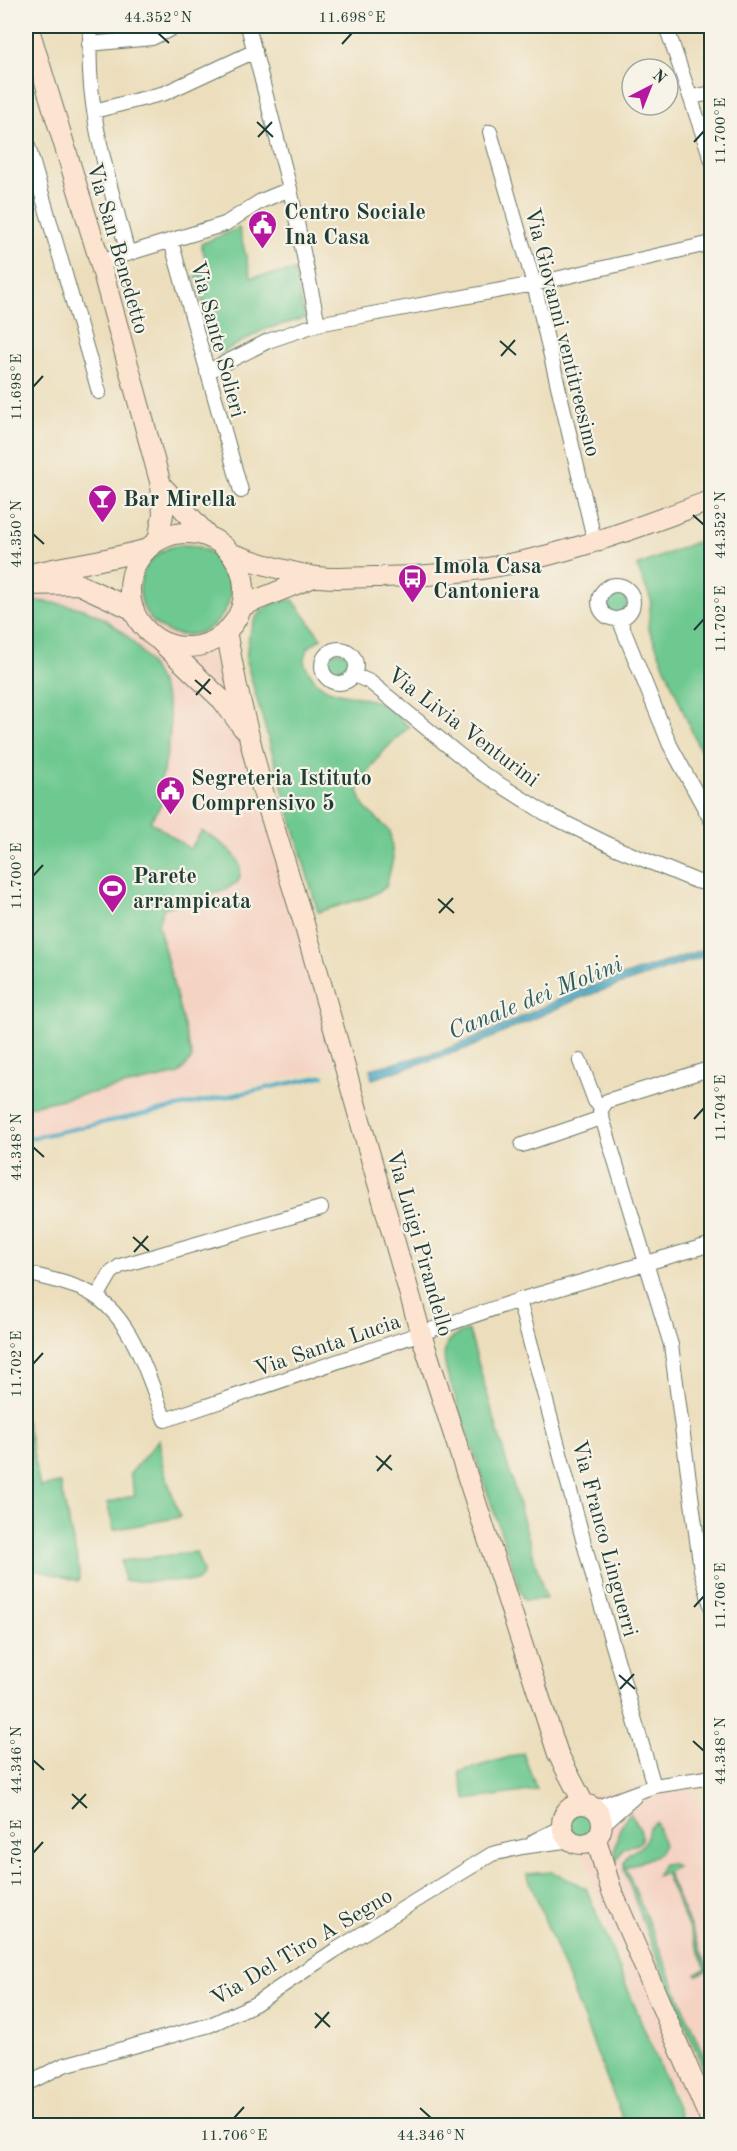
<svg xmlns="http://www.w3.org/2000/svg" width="737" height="2151" viewBox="0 0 737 2151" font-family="'Old Standard TT',serif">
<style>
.built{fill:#f5d3c2}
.green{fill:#6ec990;stroke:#468362;stroke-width:1.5}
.water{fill:#44a7c3;stroke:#32727c;stroke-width:1.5}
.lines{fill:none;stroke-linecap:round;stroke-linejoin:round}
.stream{stroke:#44a7c3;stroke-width:4}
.street-casing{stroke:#677564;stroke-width:16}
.secondary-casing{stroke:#677564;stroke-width:22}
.street{stroke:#fff;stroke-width:14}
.secondary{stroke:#fde4d0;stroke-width:20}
.ticks{fill:none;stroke:#1f3d34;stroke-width:2}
.labels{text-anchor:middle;stroke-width:4.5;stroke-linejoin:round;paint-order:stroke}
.poi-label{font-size:22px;font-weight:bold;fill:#1f3d34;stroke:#f7f3e8;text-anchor:start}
.street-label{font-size:22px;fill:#1f3d34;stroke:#f7f3e8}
.water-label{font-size:24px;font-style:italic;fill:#2a5d5f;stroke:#f7f3e8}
.neatline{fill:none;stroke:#1f3d34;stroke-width:2}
.ticks-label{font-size:15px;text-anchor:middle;fill:#1f3d34}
</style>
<rect width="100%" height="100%" fill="#f7f3e8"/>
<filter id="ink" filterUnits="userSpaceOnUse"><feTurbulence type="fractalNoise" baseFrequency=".0167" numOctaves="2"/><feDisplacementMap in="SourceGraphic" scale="12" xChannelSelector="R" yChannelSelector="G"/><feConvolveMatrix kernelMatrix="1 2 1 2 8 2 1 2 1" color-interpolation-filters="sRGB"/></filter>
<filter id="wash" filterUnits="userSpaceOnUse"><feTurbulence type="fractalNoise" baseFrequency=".008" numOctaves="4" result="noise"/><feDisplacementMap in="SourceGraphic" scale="24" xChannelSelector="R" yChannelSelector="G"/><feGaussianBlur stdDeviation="1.35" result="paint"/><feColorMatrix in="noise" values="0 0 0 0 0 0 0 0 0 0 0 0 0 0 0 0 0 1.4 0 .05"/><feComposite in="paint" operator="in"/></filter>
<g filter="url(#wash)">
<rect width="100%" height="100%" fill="#ecdebc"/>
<path class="built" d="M26,584H96L183,599L214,665L282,866L335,1067L26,1139Z
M689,1780L711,1835V2125H689L660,2062L615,1947L564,1799Z"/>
<path class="green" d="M239,228L251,277L294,271L305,318L263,330L221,353L215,351L196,276L209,271L201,244Z
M711,536V770L698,746L648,627L651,600L637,566Z
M140 590a45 45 0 1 1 90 0a45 45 0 1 1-90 0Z
M605 602a11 11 0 1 1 22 0a11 11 0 1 1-22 0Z
M26,600C43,602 60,603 76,607C125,619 169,674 170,725C170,749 163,773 156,797L163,802L150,821L190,849L202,831C220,843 249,856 238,882L223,891L164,908L158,924L192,1058L179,1074L26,1107Z
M293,600L321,638L308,648L304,662C321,700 341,690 374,701C387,705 399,719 409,727C387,746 370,764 358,791L364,807L390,831L393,859L386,887L371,896L318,912L246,661C249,627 253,602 293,600Z
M324 666a14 14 0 1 1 28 0a14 14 0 1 1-28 0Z
M469,1331L546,1599L524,1600L446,1370C441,1349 446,1335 469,1331Z
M26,1420L40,1487L60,1483L79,1568V1581L26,1567Z
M159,1439L163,1467L180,1517L114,1530L107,1503L135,1495L130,1474Z
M196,1552L203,1572L200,1579L196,1581H124L121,1561Z
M523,1753L537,1790L466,1800L459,1772Z
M570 1824a12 12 0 1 1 24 0a12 12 0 1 1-24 0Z
M630,1813C634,1820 649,1837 637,1844C633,1846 627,1846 623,1848L616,1862C613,1846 619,1825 630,1813Z
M656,1822L664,1845L659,1854L626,1868L711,2074V2087L652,1946L624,1870V1862L628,1854C642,1847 647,1844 649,1827Z
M670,1863L677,1867L667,1872L709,1970L697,1975L696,1973L706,1969L665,1873L656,1876L663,1864Z
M552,1872L586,1888L684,2125H625L527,1874Z"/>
<path class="water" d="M711,947V954L580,998L471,1047L372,1079L370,1069L438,1052L476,1038L577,991Z"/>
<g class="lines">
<path class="stream" d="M26,1139L323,1076"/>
</g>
</g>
<g filter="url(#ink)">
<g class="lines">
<defs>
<path id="street" d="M91,26C83,103 109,180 128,254
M248,26L290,189L318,324
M666,26L712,161
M89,44L152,38L177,26
M692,97L712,93
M94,111L165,93L255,51
M490,132L534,284L595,543
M26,139L99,392
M171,241L241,491
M100,262L225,224L261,201L290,189
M207,372L268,341L318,324L534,284L712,243
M599 602a17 17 0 1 1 34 0a17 17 0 1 1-34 0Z
M619,619L670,745L712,822
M322 666a17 17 0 1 1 34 0a17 17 0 1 1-34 0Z
M354,675L370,682L480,772L545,813L616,848L696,881L712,885
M580,1061L595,1101L601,1107
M712,1068L607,1101L600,1111L671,1345L701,1570L712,1609
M522,1145L601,1118
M26,1273C45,1278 65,1282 84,1290C132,1312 147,1375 165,1420L519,1300L712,1244
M97,1297L111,1273L120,1266L321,1208
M519,1300L595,1584L654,1786
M595,1808L654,1786L712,1777
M602,1825L634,1797
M534,1841L562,1827
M26,2084L64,2065L210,2025L255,2004L334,1951L492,1854L522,1847L571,1840"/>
<path id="secondary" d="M28,26L100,262L161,485L163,514L158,541
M161,485L210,538
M130 590a57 57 0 1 1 114 0a57 57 0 1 1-114 0Z
M232,554C258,563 284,571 311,576C331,580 354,577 375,577C503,578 594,544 712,500
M26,575C66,565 107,561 147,549
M26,585L78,584L134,610
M242,606L314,577
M226,631L237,687L261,785L305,927L421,1334L558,1754L584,1804
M160,641L222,700L243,728
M562 1824a20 20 0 1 1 40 0a20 20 0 1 1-40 0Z
M596,1839L611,1889L712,2124"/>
</defs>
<use href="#street" class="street-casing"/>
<use href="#secondary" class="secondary-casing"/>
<use href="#street" class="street"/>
<use href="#secondary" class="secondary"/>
</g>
</g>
<path class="ticks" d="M158,33L169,43M342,44L352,33M257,122L273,137M258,137L272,122M694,142L704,131M500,341L516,355M501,356L515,340M33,387L43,376M693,515L704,525M33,534L44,544M694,630L704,619M195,680L211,694M196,695L210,679M33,876L43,865M438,899L454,913M439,913L453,898M694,1119L704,1108M33,1147L44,1157M133,1237L149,1251M134,1252L148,1236M33,1364L43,1353M376,1456L392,1470M377,1471L391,1455M694,1607L704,1596M619,1675L635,1689M620,1689L634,1674M693,1741L704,1751M33,1760L44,1770M72,1794L87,1808M72,1809L86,1794M33,1853L43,1842M315,2013L330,2027M315,2028L329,2012M420,2108L431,2118M234,2118L244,2107"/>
<defs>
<symbol id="civic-pin" viewBox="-11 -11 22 30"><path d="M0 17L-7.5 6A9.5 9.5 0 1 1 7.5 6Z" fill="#b5179e" stroke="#f7f3e8"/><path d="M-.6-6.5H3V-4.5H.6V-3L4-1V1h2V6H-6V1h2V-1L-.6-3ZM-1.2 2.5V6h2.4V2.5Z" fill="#fff"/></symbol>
<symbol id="bar-pin" viewBox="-11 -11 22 30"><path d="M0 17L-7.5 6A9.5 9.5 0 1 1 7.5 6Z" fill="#b5179e" stroke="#f7f3e8"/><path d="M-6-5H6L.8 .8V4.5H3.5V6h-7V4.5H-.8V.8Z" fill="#fff"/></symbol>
<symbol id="bus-pin" viewBox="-11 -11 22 30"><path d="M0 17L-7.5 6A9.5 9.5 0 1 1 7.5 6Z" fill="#b5179e" stroke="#f7f3e8"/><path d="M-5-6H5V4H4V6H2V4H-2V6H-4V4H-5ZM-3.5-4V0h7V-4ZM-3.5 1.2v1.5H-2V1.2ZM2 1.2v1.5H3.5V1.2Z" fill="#fff"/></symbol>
<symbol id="stadium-pin" viewBox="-11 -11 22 30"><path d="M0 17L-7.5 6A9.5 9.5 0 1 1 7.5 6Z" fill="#b5179e" stroke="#f7f3e8"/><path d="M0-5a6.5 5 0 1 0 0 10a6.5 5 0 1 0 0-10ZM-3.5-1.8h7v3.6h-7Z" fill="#fff"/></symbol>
</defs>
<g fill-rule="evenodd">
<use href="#civic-pin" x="246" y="208" width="33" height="45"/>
<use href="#bar-pin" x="86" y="482" width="33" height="45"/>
<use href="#bus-pin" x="396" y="562" width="33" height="45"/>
<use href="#civic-pin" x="154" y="774" width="33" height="45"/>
<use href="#stadium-pin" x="96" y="872" width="33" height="45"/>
</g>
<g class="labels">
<g class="poi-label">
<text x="284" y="219">Centro Sociale<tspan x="284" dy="25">Ina Casa</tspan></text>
<text x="123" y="506">Bar Mirella</text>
<text x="433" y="573">Imola Casa<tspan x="433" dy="25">Cantoniera</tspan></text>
<text x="191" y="785">Segreteria Istituto<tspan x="191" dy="25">Comprensivo 5</tspan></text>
<text x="133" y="883">Parete<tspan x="133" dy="25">arrampicata</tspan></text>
</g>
<g class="street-label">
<text transform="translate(119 248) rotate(74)" y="8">Via San Benedetto</text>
<text transform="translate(564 332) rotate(76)" y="8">Via Giovanni ventitreesimo</text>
<text transform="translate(219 339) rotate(75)" y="8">Via Sante Solieri</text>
<text transform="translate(464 726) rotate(37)" y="8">Via Livia Venturini</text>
<text transform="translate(421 1243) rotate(74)" y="8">Via Luigi Pirandello</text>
<text transform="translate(327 1344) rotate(-19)" y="8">Via Santa Lucia</text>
<text transform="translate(606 1538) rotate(75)" y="8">Via Franco Linguerri</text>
<text transform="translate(301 1946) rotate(-31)" y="8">Via Del Tiro A Segno</text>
</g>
<g class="water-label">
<text transform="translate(535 997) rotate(-22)" y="8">Canale dei Molini</text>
</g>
</g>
<rect width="737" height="2151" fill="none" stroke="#f7f3e8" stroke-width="66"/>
<g transform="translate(650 87) rotate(42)"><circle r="28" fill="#f7f3e8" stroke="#a1aaa0" stroke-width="1.5"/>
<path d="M0-4.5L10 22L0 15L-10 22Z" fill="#b5179e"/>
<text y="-9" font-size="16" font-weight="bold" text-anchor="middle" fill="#1f3d34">N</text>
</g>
<rect x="33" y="33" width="671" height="2085" class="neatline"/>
<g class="ticks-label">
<text x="158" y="22">44.352°N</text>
<text x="352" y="22">11.698°E</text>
<text transform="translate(720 131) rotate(-90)" y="5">11.700°E</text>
<text transform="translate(16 387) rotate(-90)" y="5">11.698°E</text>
<text transform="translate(720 525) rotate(-90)" y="5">44.352°N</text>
<text transform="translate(16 534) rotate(-90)" y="5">44.350°N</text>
<text transform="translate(720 619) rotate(-90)" y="5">11.702°E</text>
<text transform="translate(16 876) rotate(-90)" y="5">11.700°E</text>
<text transform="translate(720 1108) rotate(-90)" y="5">11.704°E</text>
<text transform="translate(16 1147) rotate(-90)" y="5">44.348°N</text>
<text transform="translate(16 1364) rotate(-90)" y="5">11.702°E</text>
<text transform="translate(720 1596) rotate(-90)" y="5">11.706°E</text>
<text transform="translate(720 1751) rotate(-90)" y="5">44.348°N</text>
<text transform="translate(16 1760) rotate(-90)" y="5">44.346°N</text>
<text transform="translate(16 1853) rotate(-90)" y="5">11.704°E</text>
<text x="234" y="2140">11.706°E</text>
<text x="431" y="2140">44.346°N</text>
</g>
</svg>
